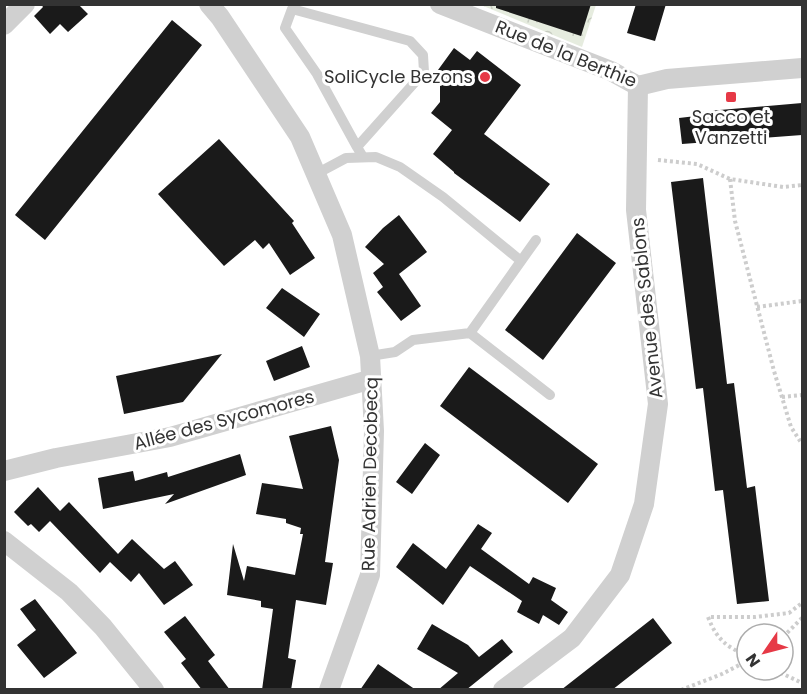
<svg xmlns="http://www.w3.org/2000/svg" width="807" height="694" viewBox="0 0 807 694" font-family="Poppins,sans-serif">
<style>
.forest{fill:url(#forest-crowns)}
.building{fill:#1a1a1a}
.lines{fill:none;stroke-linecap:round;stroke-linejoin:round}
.path{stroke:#cdcdcd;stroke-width:4;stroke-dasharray:3 3;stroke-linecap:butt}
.lane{stroke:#d0d0d0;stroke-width:10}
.street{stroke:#d0d0d0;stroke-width:20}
.poi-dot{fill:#e63946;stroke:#fff;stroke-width:2}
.labels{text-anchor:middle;stroke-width:6;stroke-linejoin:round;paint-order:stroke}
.street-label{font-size:18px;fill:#333;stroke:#fff}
.poi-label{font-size:18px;fill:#333;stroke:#fff;text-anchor:end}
</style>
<defs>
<pattern id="forest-crowns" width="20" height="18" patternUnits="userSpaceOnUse" patternTransform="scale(1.5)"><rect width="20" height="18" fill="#e6ecdf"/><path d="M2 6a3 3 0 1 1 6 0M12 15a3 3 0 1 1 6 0" fill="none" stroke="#c6cbc0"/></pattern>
</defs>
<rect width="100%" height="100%" fill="#fff"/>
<path class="forest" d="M481,5H596L582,47Z"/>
<path class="building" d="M41,4H80L79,5L88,14L68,32L60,24L50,34L34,16L43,7Z
M496,4H591L581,36L496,8Z
M636,4H666L655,41L627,33Z
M172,20L202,45L45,240L15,215Z
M454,48L470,60L477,51L521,85L484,134L550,184L520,222L454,173V172L433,154L452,130L431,113L440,102V78L438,70Z
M802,103V135L682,144L679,118L696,116V112Z
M219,139L294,221L292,223L315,258L290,275L269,243L263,249L255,240L224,266L158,194Z
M703,178L727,384L734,383L747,488L755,486L769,601L737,604L723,490L715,491L703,388L696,389L671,182Z
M399,215L427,252L399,274L421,306L401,321L377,292L383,287L373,273L384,264L365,247L383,228Z
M577,233L616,263L543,360L505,330Z
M282,288L320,314L304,337L266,308Z
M302,346L310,367L274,381L266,361Z
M222,354L183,402L124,414L116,376Z
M469,367L598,464L568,503L440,406Z
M331,426L339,460L325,562L333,563L326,605L296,600L288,658L296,660L291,690H262L273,609L261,607V601L227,595L233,544L244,581L247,566L295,575L303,534H300L301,528L286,523V519L256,514L262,483L303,489L289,436Z
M425,443L440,455L412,494L396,482Z
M240,454L246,475L165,504L174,494L103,509L98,478L133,471L135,481L167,472L168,477Z
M38,487L60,511L69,502L118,554L132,539L164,569L175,561L193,585L164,605L139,573L131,582L110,562L100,573L50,521L53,518L39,532L31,524L28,526L14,512Z
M478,524L492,533L481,549L529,584L533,577L556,588L551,600L568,612L559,625L543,615L539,624L517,612L522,601L470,566L443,605L396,567L413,543L446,569Z
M35,599L77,653L44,678L17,645L36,630L20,609Z
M185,616L215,655L208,661L230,690H202L181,663L186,659L164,632Z
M653,618L672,643L612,690H561Z
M432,624L468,645L479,657L502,639L513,652L466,690H438L458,673L417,649Z
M378,664L416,690H360Z"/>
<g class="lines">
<path class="path" d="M658,160L697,164L730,179L783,187L802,185
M730,179L735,221L774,371L791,427L802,444
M757,307L802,301
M782,397L802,395
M783,637L802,618
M747,656C726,646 717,640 708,617H755L789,613L802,603
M775,670L802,683
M681,690L722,674L747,661"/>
<path class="lane" d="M357,147L424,72L423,55L410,41L292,9L285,28L317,74L357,147L363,157
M316,174L346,158L376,157L400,167L443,197L521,261L470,333L413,340L395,352L370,356
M521,261L536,240
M470,333L550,395"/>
<path class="street" d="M209,4L220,17L300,137L342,235L370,356L374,431L370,575L329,690
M440,4L611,71L638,86L667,79L802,68
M4,25L25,4
M4,471L56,458L170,437L372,379
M4,541L69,592L103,627L154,690
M503,690L572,638L620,575L644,504L658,404L636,210L638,86"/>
</g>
<g class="poi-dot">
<circle cx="485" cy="77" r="6"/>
<rect x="725" y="91" width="12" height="12" rx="3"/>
</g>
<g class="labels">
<g class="street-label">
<text transform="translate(566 54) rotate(22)" y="6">Rue de la Berthie</text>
<text transform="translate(647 308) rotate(-96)" y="6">Avenue des Sablons</text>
<text transform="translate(224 420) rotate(-15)" y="6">Allée des Sycomores</text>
<text transform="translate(370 474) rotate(-89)" y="6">Rue Adrien Decobecq</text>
</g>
<g class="poi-label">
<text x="473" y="83">SoliCycle Bezons</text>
<text x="731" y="123" text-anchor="middle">Sacco et<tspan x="731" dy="21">Vanzetti</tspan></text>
</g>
</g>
<rect width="807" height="694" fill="none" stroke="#333333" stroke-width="12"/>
<g transform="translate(765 652) rotate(235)"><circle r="28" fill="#ffffff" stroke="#adadad" stroke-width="1.5"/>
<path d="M0-4.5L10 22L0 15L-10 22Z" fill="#e63946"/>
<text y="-9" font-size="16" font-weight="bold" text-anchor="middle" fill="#333333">N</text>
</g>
</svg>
